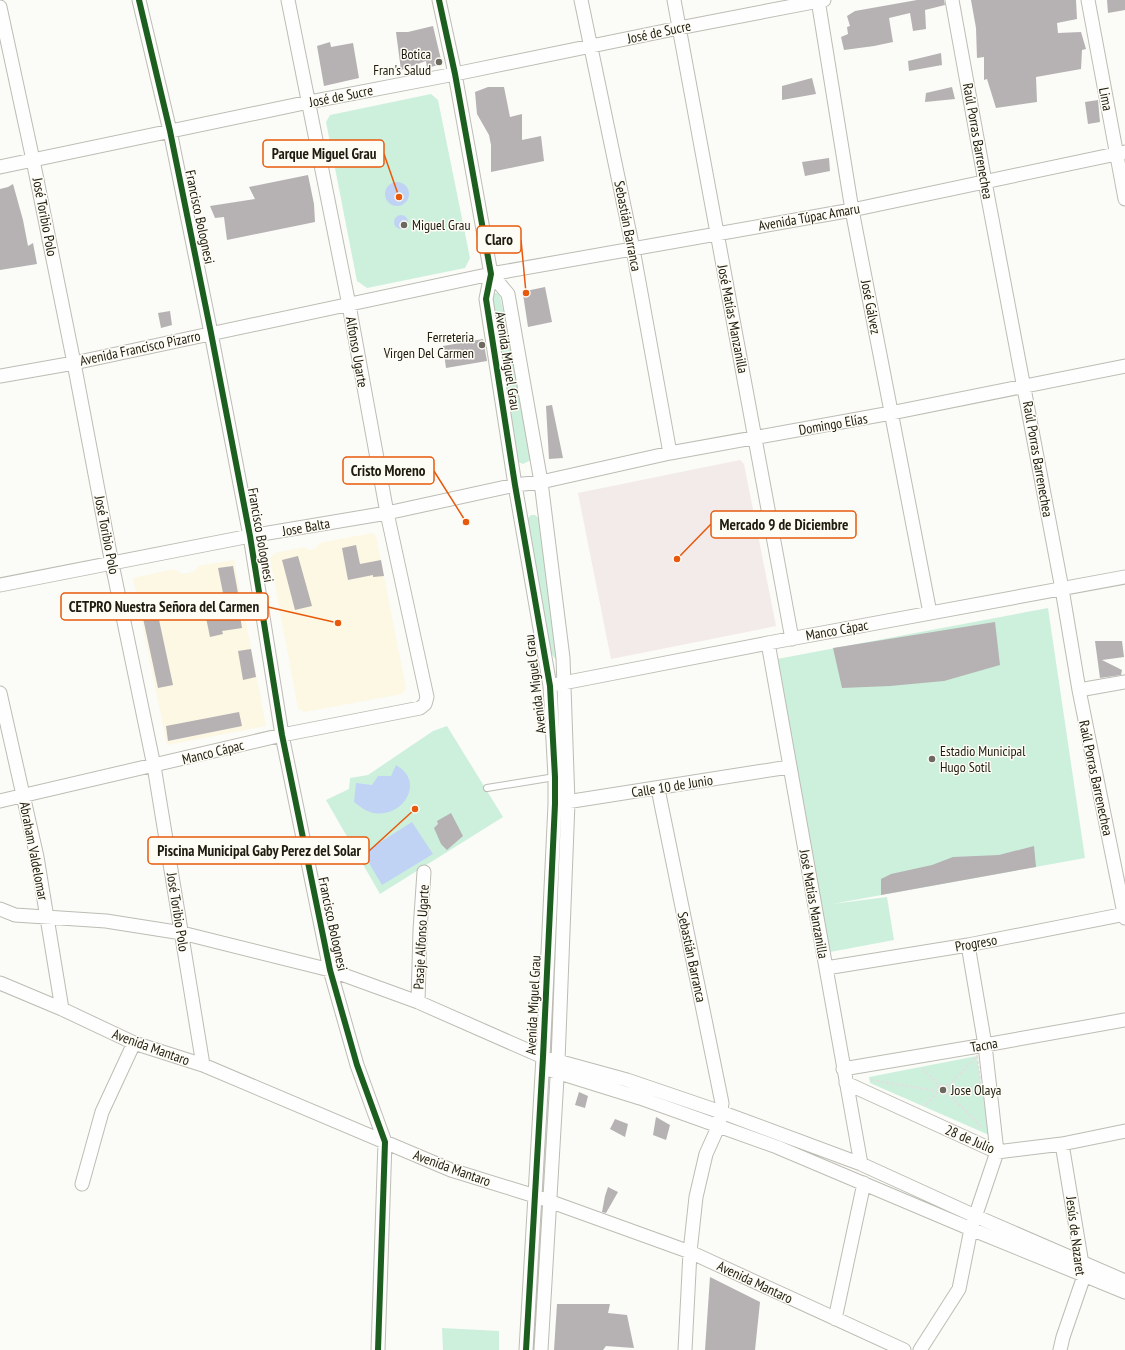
<svg xmlns="http://www.w3.org/2000/svg" width="1125" height="1350" viewBox="0 0 1125 1350" font-family="'PT Sans Narrow',sans-serif">
<style>
.commercial{fill:#f3eaea}
.built{fill:#fcf8e3}
.green{fill:#cdf0dd}
.water{fill:#c0d3f5}
.building{fill:#b6b1b3}
.lines{fill:none;stroke-linecap:round;stroke-linejoin:round}
.service-casing{stroke:#bdbcb4;stroke-width:8}
.minor-casing{stroke:#bdbcb4;stroke-width:15}
.path{stroke:#e1e0de;stroke-width:2;stroke-dasharray:3 2;stroke-linecap:butt}
.service{stroke:#fefefe;stroke-width:6}
.minor{stroke:#fefefe;stroke-width:13}
.cycleway-casing{stroke:#fdfcf5;stroke-width:8}
.cycleway{stroke:#1b5e20;stroke-width:6}
.poi-dot{fill:#6c6960;stroke:#fdfcf5;stroke-width:1.5}
.labels{text-anchor:middle;stroke-width:3;stroke-linejoin:round;paint-order:stroke}
.street-label{font-size:14px;fill:#1f1b0e;stroke:#fdfcf5}
.poi-label{font-size:14px;fill:#1f1b0e;stroke:#fdfcf5;text-anchor:start}
.leader{fill:none;stroke:#e8590c;stroke-width:1.5}
.callout-dot{fill:#e8590c;stroke:#fdfcf5;stroke-width:1.5}
.callout{fill:#fdfcf5;stroke:#e8590c;stroke-width:1.5}
.callout-label{font-size:15px;text-anchor:middle;font-weight:bold;fill:#1f1b0e}
</style>
<rect width="100%" height="100%" fill="#fbfbf7"/>
<path class="commercial" d="M740,460L744,464L776,626L611,659L578,493Z"/>
<path class="built" d="M373,533L376,536L406,688L402,694L304,712L298,708L270,558L275,553L304,547L309,550L317,548L319,543Z
M234,560L266,726L167,745L133,578L174,569L182,574L194,572L198,566Z"/>
<path class="green" d="M431,94L438,100L470,258L465,268L367,288L357,281L326,122L330,115Z
M494,293H498L500,296L533,455L531,460L523,464L516,461L491,297Z
M531,515H535L541,520L558,653L556,660L550,652L527,519Z
M1048,608L1085,858L832,904L887,897L894,940L830,952L777,659Z
M447,726L503,817L380,894L326,800L349,789L350,778L368,775L433,731Z
M977,1056L989,1135L870,1083L869,1077Z
M442,1328L499,1331V1350H443Z"/>
<path class="water" d="M385 194a12 12 0 1 1 24 0a12 12 0 1 1-24 0Z
M394 222a7 7 0 1 1 14 0a7 7 0 1 1-14 0Z
M396,765C427,782 401,822 370,812C364,810 359,806 354,802L356,783L372,785L378,776H391Z
M412,822L433,854L382,885L363,853Z"/>
<path class="building" d="M917,0H944L945,5L925,10L926,29L913,31L910,13L889,18L893,42L874,46L844,50L841,37L848,34L847,27L850,26L847,16L855,11Z
M971,0H1076L1077,19L1057,23L1058,33L1081,32L1086,49L1082,50L1081,69L1036,77L1037,102L996,108L987,79L984,80V57L977,58L976,28Z
M1107,0H1125V10L1108,13Z
M433,26L442,64L427,68L426,61L401,70L396,32H408Z
M330,42L331,47L353,43L359,78L324,86L317,46Z
M941,53L942,65L909,71L908,61Z
M812,78L816,94L782,100V86Z
M488,87H504L510,117L522,114V140L541,136L544,161L491,172V145L489,135L477,114L475,92Z
M952,87L955,99L925,102L926,93Z
M1098,100L1100,122L1088,124L1085,102Z
M829,158L830,171L805,176L802,162Z
M308,175L314,204L315,222L227,240L224,217L215,218L210,206L255,199L249,187Z
M13,184L23,220L28,246L33,243L37,264L0,270V189L8,187Z
M545,287L552,322L528,327L523,294L526,291Z
M170,311L172,325L161,328L158,313Z
M483,339L487,361L446,368L443,346Z
M552,405L563,458L549,459L546,406Z
M356,545L360,564L381,560L384,576L373,577V575L348,580L342,548Z
M298,556L312,606L295,610L282,560Z
M233,566L241,609H239L242,628L222,631L223,634L210,637L204,608L225,603L218,568Z
M158,615L173,685L158,688L143,618Z
M995,622L1000,665L944,681L890,686L842,688L833,648Z
M1095,641H1122L1124,657L1102,660L1122,670L1121,675L1100,678Z
M251,649L256,677L243,680L238,651Z
M239,712L242,726L168,741L166,726Z
M451,813L463,836L447,850L441,844L434,828L438,824L437,821Z
M1034,846L1036,867L881,895V879L891,874L932,865L953,857L999,855Z
M579,1092L588,1096L585,1108L575,1105Z
M656,1117L670,1125L666,1140L653,1135Z
M615,1119L628,1124L625,1137L610,1129Z
M608,1187L618,1192L606,1213L602,1212L605,1196Z
M710,1277L760,1302L755,1350H705Z
M557,1304H610L608,1313L627,1315L634,1348L606,1346L603,1350H554Z"/>
<g class="lines">
<defs>
<path id="service" d="M487,788L555,777"/>
<path id="minor" d="M139,0L170,131L211,333L250,536L282,735L330,970L357,1065L385,1142L378,1350
M439,0L455,74L491,274L486,299L515,485L550,686L555,777V804L543,1057L526,1350
M581,0L633,249L670,453
M674,0L792,639
M818,0L852,210L930,613
M952,0L985,182L1062,589L1079,690L1125,918
M1088,0L1125,199
M0,7L33,160L74,363L112,564L154,766L203,1065
M0,167L309,102L455,74L679,28L824,0
M491,274L508,294L541,482L563,658L568,802L558,1061L541,1350
M0,376L74,363L491,274L852,210L1125,152
M0,585L250,536L387,513L515,485L541,482L670,453L891,413L1125,366
M768,643L861,1164
M558,684L768,643L1125,577
M1079,690L1125,682
M0,693L37,857L62,1009
M658,789L722,1103L719,1125L706,1154L696,1197L690,1252L685,1350
M0,801L282,735L420,708L425,704L427,697L387,513L349,305L288,0
M560,803L789,767
M0,909L15,915L106,921L182,933L330,970L418,1002L543,1057L627,1080L721,1112L861,1164L975,1216L1125,1281
M826,968L968,945L1125,914
M0,983L62,1009L134,1043L203,1065L451,1170L535,1196L690,1252L904,1350
M418,1002L420,930L424,872
M843,1069L985,1045L1125,1020
M550,1070L640,1098L777,1147L971,1229L1125,1292
M846,1083L997,1152L1062,1144L1125,1131
M82,1184L102,1112L134,1043
M835,1319L864,1183
M920,1350L959,1289L971,1229L997,1152L985,1045L968,945
M1060,1350L1063,1337L1084,1276L1062,1144"/>
</defs>
<use href="#service" class="service-casing"/>
<use href="#minor" class="minor-casing"/>
<path class="path" d="M977,1056L982,1093L950,1090L948,1086Z
M922,1068L939,1085
M871,1080L936,1091
M948,1086L939,1085L936,1091L937,1093C943,1094 946,1095 950,1090
M948,1093L982,1128
M926,1105L937,1093"/>
<use href="#service" class="service"/>
<use href="#minor" class="minor"/>
<defs>
<path id="cycleway" d="M139,0L170,131L211,333L250,536L282,735L330,970L357,1065L385,1142L378,1350
M439,0L455,74L491,274L486,299L515,485L550,686L555,777V804L543,1057L526,1350"/>
</defs>
<use href="#cycleway" class="cycleway-casing"/>
<use href="#cycleway" class="cycleway"/>
</g>
<g class="poi-dot">
<circle cx="439" cy="62" r="4"/>
<circle cx="404" cy="225" r="4"/>
<circle cx="482" cy="345" r="4"/>
<circle cx="932" cy="759" r="4"/>
<circle cx="943" cy="1090" r="4"/>
</g>
<g class="labels">
<g class="street-label">
<text transform="translate(659 32) rotate(-12)" y="5">José de Sucre</text>
<text transform="translate(341 96) rotate(-11)" y="5">José de Sucre</text>
<text transform="translate(1106 99) rotate(79)" y="5">Lima</text>
<text transform="translate(978 141) rotate(80)" y="5">Raúl Porras Barrenechea</text>
<text transform="translate(45 217) rotate(79)" y="5">José Toribio Polo</text>
<text transform="translate(200 217) rotate(78)" y="5">Francisco Bolognesi</text>
<text transform="translate(809 217) rotate(-10)" y="5">Avenida Túpac Amaru</text>
<text transform="translate(628 226) rotate(79)" y="5">Sebastián Barranca</text>
<text transform="translate(871 307) rotate(79)" y="5">José Gálvez</text>
<text transform="translate(733 319) rotate(79)" y="5">José Matías Manzanilla</text>
<text transform="translate(140 348) rotate(-12)" y="5">Avenida Francisco Pizarro</text>
<text transform="translate(357 352) rotate(80)" y="5">Alfonso Ugarte</text>
<text transform="translate(508 361) rotate(81)" y="5">Avenida Miguel Grau</text>
<text transform="translate(833 424) rotate(-10)" y="5">Domingo Elías</text>
<text transform="translate(1038 459) rotate(80)" y="5">Raúl Porras Barrenechea</text>
<text transform="translate(306 527) rotate(-10)" y="5">Jose Balta</text>
<text transform="translate(107 535) rotate(79)" y="5">José Toribio Polo</text>
<text transform="translate(261 535) rotate(80)" y="5">Francisco Bolognesi</text>
<text transform="translate(837 630) rotate(-10)" y="5">Manco Cápac</text>
<text transform="translate(535 684) rotate(-97)" y="5">Avenida Miguel Grau</text>
<text transform="translate(213 752) rotate(-14)" y="5">Manco Cápac</text>
<text transform="translate(1096 778) rotate(78)" y="5">Raúl Porras Barrenechea</text>
<text transform="translate(672 786) rotate(-9)" y="5">Calle 10 de Junio</text>
<text transform="translate(34 851) rotate(79)" y="5">Abraham Valdelomar</text>
<text transform="translate(814 904) rotate(80)" y="5">José Matías Manzanilla</text>
<text transform="translate(178 912) rotate(81)" y="5">José Toribio Polo</text>
<text transform="translate(333 924) rotate(78)" y="5">Francisco Bolognesi</text>
<text transform="translate(421 937) rotate(-87)" y="5">Pasaje Alfonso Ugarte</text>
<text transform="translate(976 943) rotate(-10)" y="5">Progreso</text>
<text transform="translate(692 957) rotate(78)" y="5">Sebastián Barranca</text>
<text transform="translate(533 1005) rotate(-87)" y="5">Avenida Miguel Grau</text>
<text transform="translate(984 1045) rotate(-10)" y="5">Tacna</text>
<text transform="translate(151 1047) rotate(20)" y="5">Avenida Mantaro</text>
<text transform="translate(970 1139) rotate(23)" y="5">28 de Julio</text>
<text transform="translate(452 1168) rotate(20)" y="5">Avenida Mantaro</text>
<text transform="translate(1076 1236) rotate(83)" y="5">Jesús de Nazaret</text>
<text transform="translate(755 1282) rotate(25)" y="5">Avenida Mantaro</text>
</g>
<g class="poi-label">
<text x="431" y="59" text-anchor="end">Botica<tspan x="431" dy="16">Fran's Salud</tspan></text>
<text x="412" y="230">Miguel Grau</text>
<text x="474" y="342" text-anchor="end">Ferreteria<tspan x="474" dy="16">Virgen Del Carmen</tspan></text>
<text x="940" y="756">Estadio Municipal<tspan x="940" dy="16">Hugo Sotil</tspan></text>
<text x="951" y="1095">Jose Olaya</text>
</g>
</g>
<path class="leader" d="M399 197L384 154M526 293L521 240M466 522L434 471M677 559L711 524M338 623L268 607M415 809L369 851"/>
<g class="callout-dot">
<circle cx="399" cy="197" r="4"/>
<circle cx="526" cy="293" r="4"/>
<circle cx="466" cy="522" r="4"/>
<circle cx="677" cy="559" r="4"/>
<circle cx="338" cy="623" r="4"/>
<circle cx="415" cy="809" r="4"/>
</g>
<g class="callout">
<rect x="263" y="140" width="121" height="27" rx="4"/>
<rect x="477" y="226" width="44" height="27" rx="4"/>
<rect x="343" y="457" width="91" height="27" rx="4"/>
<rect x="711" y="511" width="145" height="27" rx="4"/>
<rect x="61" y="593" width="207" height="27" rx="4"/>
<rect x="148" y="837" width="221" height="27" rx="4"/>
</g>
<g class="callout-label">
<text x="324" y="159">Parque Miguel Grau</text>
<text x="499" y="245">Claro</text>
<text x="388" y="476">Cristo Moreno</text>
<text x="784" y="530">Mercado 9 de Diciembre</text>
<text x="164" y="612">CETPRO Nuestra Señora del Carmen</text>
<text x="259" y="856">Piscina Municipal Gaby Perez del Solar</text>
</g>
</svg>
